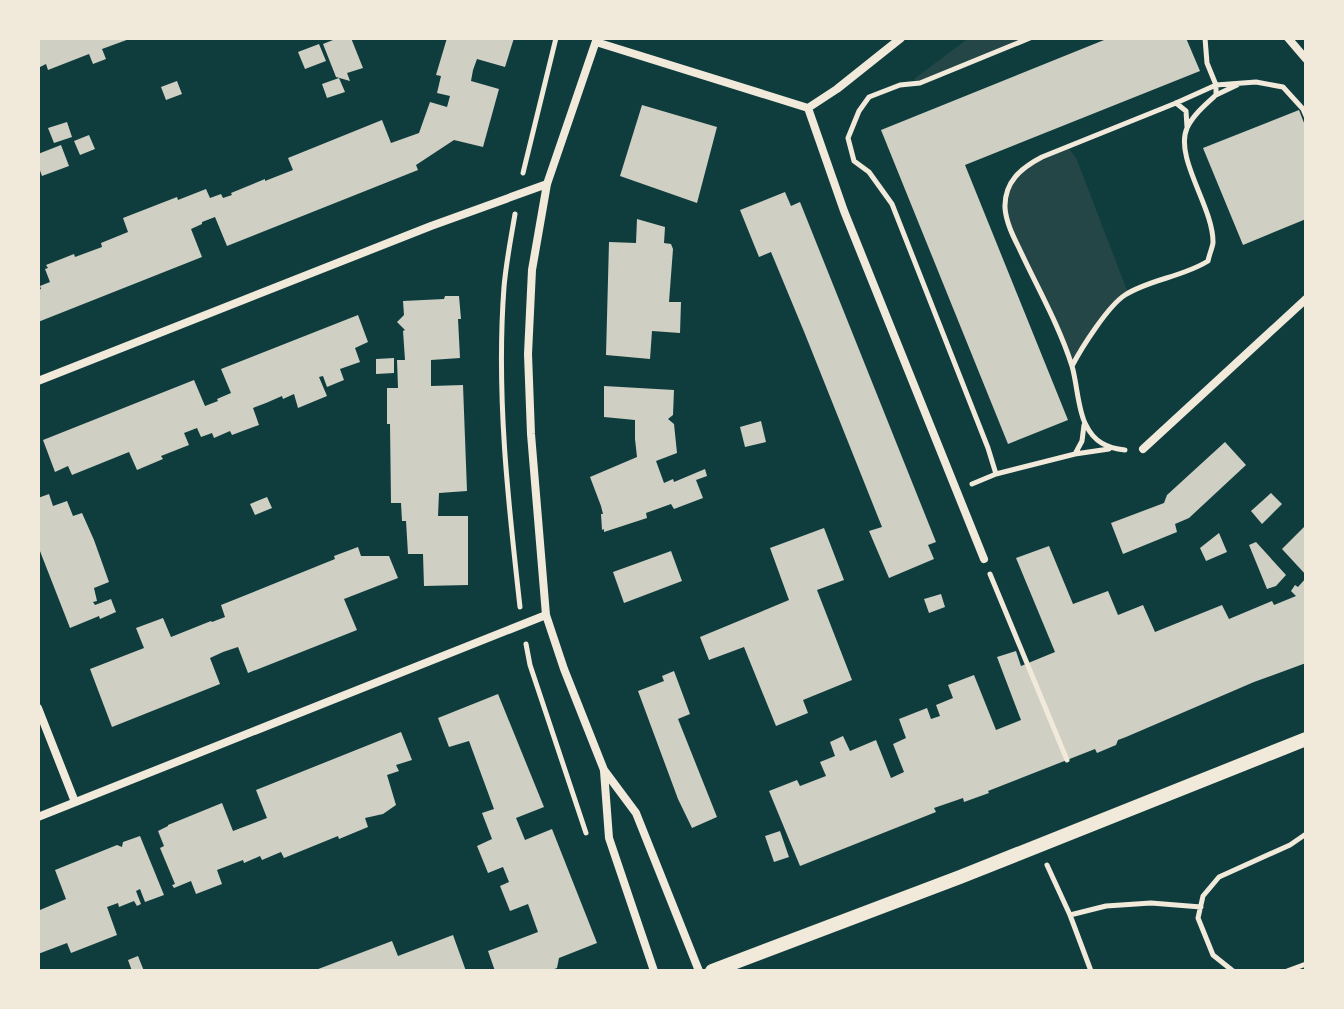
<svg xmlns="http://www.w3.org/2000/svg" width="1344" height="1009" viewBox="0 0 1344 1009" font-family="'Alegreya Sans',sans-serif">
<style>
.green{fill:#244646}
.building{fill:#cfcfc3}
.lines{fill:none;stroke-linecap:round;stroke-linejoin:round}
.path{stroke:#f1e9da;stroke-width:5}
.minor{stroke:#f1e9da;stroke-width:8}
.tertiary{stroke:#f1e9da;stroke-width:14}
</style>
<rect width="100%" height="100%" fill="#0f3d3e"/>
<path class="green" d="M969,38H1031L920,83L914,79Z
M1068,147L1077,160L1128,293L1110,309L1072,367L1063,340L1012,233L1005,209L1007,191L1025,166Z"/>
<path class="building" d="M38,38H132L102,49L106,59L93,64L89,54L48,70L46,64L38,68Z
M338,38H351L363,68L347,73L350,81L336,77L323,44Z
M447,38H514L505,67L477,59L473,70L471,81L499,89L483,147L454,140L416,165L418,170L227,246L215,217L202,222V224L191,229L202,257L38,322V290L41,289L40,286L50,282L45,269L48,268L46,265L74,254L75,257L102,247L101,243L128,232L123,218L177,197L178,200L206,189L210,198L221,194L223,198L232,195L231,193L265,179V181L293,170L288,158L382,120L391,143L419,133L430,102L447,107L450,96L437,93L441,76L436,75Z
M1109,38H1186L1200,71L965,165L1068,420L1008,444L881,130Z
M319,44L326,61L305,69L298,52Z
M339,78L345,92L327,98L322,84Z
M177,81L182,94L166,100L161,87Z
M642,105L717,127L697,203L620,176Z
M1299,110L1306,128V219L1243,245L1203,148Z
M67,122L72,137L54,143L48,128Z
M89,135L95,149L80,155L74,141Z
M61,145L69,166L42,176L38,165V154Z
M785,192L791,206L800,202L936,542L928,545L934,559L889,578L869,531L882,527L805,334L771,252L759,257L740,210Z
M637,219L665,227L664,243L671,244L673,249L669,302H681L680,333L652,331L650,359L606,355L609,242L636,243Z
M445,296H459L461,319H458L460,358L431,360V386L463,385L467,491L439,493L438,516H468V585L424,586L423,554H408L406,521H402L401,503H391L390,424H387V388H398L397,360H405L403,331L405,330L397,322L404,315L403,301L444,299Z
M358,315L368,342L355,348L360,362L340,369L344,380L327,387L323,376L319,377L327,396L298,408L294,394L283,399L282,396L266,403L253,408L259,425L232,435L230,431L214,438L212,433L201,437L197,428L184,433L189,445L161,456L163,459L137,470L129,452L72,475L68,466L55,472L43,440L194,380L205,406L218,401L217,399L231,393L221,369Z
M394,358V373L376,374V359Z
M604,386L674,390L673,415L668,419L674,424L677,453L656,461L664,483L673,479L674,482L705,469L707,476L696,480L703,498L674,509L671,504L646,513L647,518L604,532V529L602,530L601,514H603L601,506L590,477L637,457L635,439V420L604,417Z
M761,421L766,442L745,447L740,427Z
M1225,442L1246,465L1189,518L1175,524L1177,532L1123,554L1111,523L1164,503L1167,495Z
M1271,493L1282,504L1262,524L1251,511Z
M49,494L53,506L67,501L73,516L82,513L94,540L109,582L94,588L97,601L93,602L95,605L111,599L116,612L100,619L99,616L70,628L38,546V498Z
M267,497L272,508L255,515L250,504Z
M1306,525V575L1282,549Z
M824,528L844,580L817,590L852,680L803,700L808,713L776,726L744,647L709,660L700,637L789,600L770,548Z
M1219,533L1227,552L1206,561L1200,548Z
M1256,542L1286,575L1276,586L1267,589L1249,545Z
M1049,546L1073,604L1108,591L1118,615L1143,605L1155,632L1222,605L1229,619L1272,601L1274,605L1296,596L1291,591L1295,585L1298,587L1306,578V663L1254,682L1126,737L1118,740L1116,745L1097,753L1095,749L988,791L989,793L964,802L963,798L934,808L936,812L800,866L769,791L797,780L800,786L826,776L820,762L835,756L830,742L843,736L850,751L876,740L891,778L904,772L893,744L906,738L899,719L927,708L931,719L940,716L936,705L953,698L948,685L974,675L996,730L1021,720L997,657L1016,651L1021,666L1055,652L1016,558Z
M358,547L361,556H389L398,578L344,599L357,630L248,673L238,647L223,652L210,658L220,684L112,727L90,669L144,648L136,628L163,618L171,637L211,621L212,622L225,617L221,605L335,559L334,556Z
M671,551L682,581L624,603L613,572Z
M941,594L945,607L929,613L924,599Z
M674,671L690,714L678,719L717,817L692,828L678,799L638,691L664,681L662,676Z
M498,694L544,807L516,818L525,840L552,829L597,943L559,958L557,968L549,971H495L488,951L538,932L528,904L510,911L500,886L509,882L503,867L488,873L477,846L492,839L482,813L494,809L469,741L449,747L438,718Z
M401,732L412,760L396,765L399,771L387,775L396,805L383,814L365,818L368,827L339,839L338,836L284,858L281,852L262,860L260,856L244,863L243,860L217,870L222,884L196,894L191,881L174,888L172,885L175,884L160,848L164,846L158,831L168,826V825L222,803L233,831L267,818L256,790Z
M780,831L789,857L774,862L765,836Z
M140,836L164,895L145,902L140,889L136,891L141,904L137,906L134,901L119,907L118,903L107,907L117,935L71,953L67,943L38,954V905L40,910L66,899L55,870L117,845L122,847L123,842Z
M453,935L466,971H313L392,941L398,956Z
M138,956L144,971H132L128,960Z"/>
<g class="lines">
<path class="path" d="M1216,95L1237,85
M1176,103L1186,111L1187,127
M523,173L556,38
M515,214C511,238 506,263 504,287C496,394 508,501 520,607
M1072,366C1082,347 1108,306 1125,295C1150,279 1183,277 1208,261C1209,255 1212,249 1213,243C1214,208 1174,158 1187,128C1193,115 1206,104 1216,95V85L1207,63L1205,38
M1125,450C1107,448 1094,442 1086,425C1078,411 1077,383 1072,366C1059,325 1037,287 1019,248C1013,236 1006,222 1005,208C1004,182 1021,168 1042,157L1176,103L1216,85L1256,82L1283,87L1303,109L1306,116
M1075,454L1109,449
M996,474L988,448L892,204L869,172L854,161L848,138L859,111L869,97L900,85L920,83L1030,38
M972,484L996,474L1075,454L1082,441L1084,425
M990,574L1067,760
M526,644L530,665L586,833
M1047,865L1070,915L1091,971
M1070,915L1106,906L1151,903L1201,907
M1233,971L1213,955L1198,918L1203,896L1219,877L1290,845L1306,834
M1287,971L1306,964"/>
<path class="minor" d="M597,38L547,184L532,270L528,354L531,434L546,615L564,669L604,770L636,813L699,971
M1288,38L1306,59
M596,42L808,108L837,89L901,38
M808,108L844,211L984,559
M38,381L431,226L547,184
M1143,449L1306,299
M38,708L75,802
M604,771L609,838L654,971
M38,817L546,615"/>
<path class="tertiary" d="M712,971L960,877L1306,739"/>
</g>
<rect width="1344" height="1009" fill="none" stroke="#f1e9da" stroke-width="80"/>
</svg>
